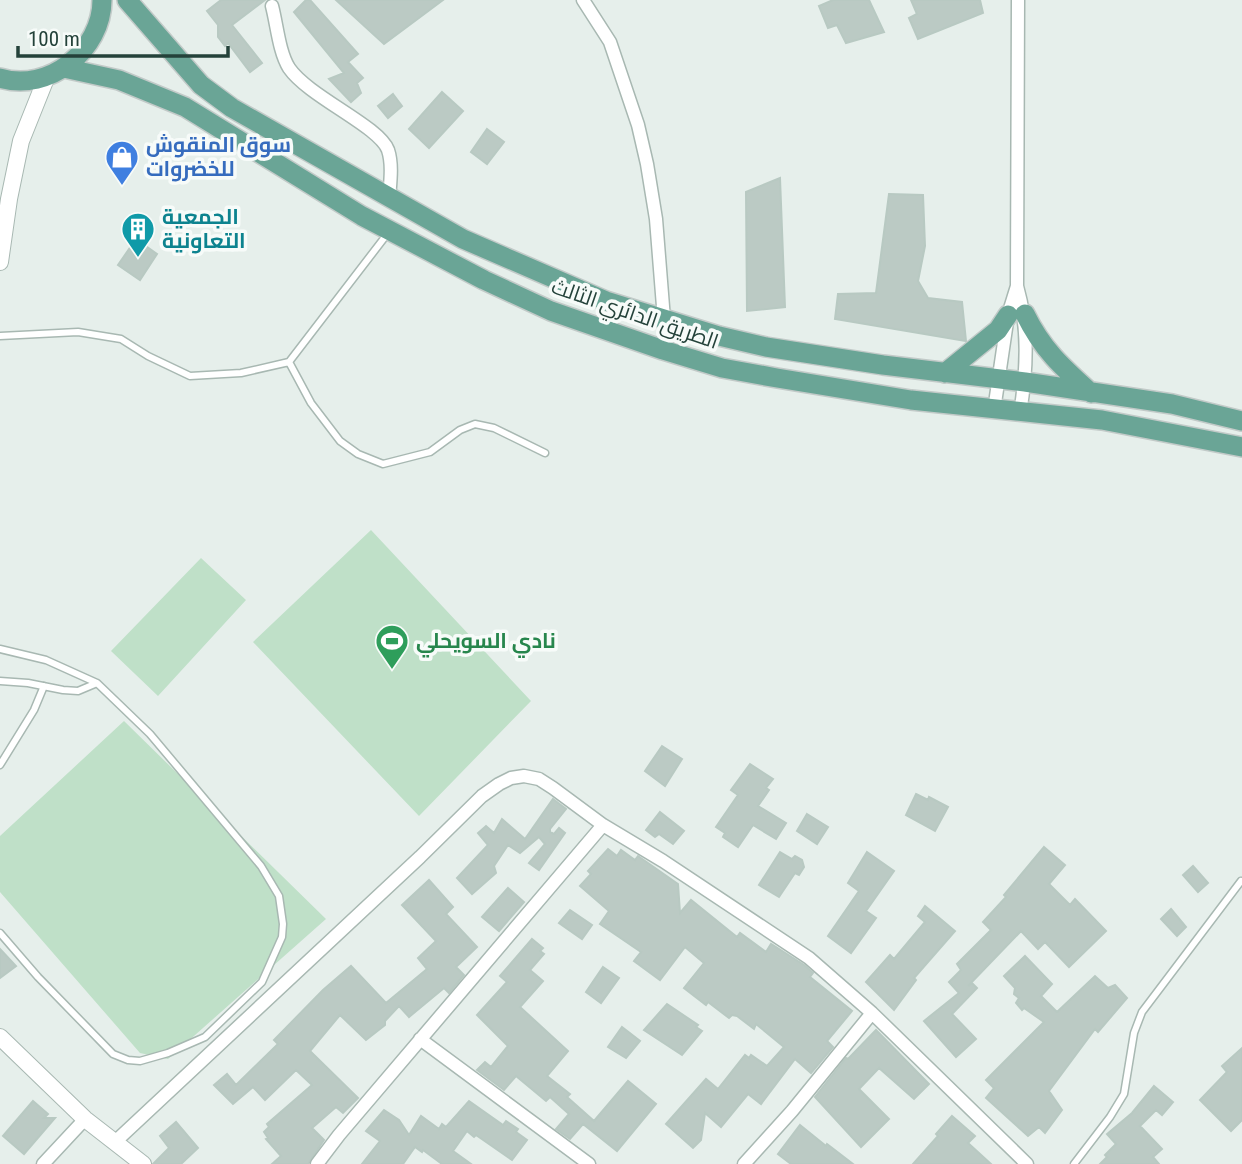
<svg xmlns="http://www.w3.org/2000/svg" width="1242" height="1164" viewBox="0 0 1242 1164" font-family="'Roboto Condensed',Cairo,sans-serif">
<style>
.green{fill:#bfe0c8}
.building{fill:#bbcac4;stroke:#b8c9c2;stroke-width:2}
.lines{fill:none;stroke-linecap:round;stroke-linejoin:round}
.service-casing{stroke:#a8b8b2;stroke-width:9}
.minor-casing{stroke:#a8b8b2;stroke-width:15}
.tertiary-casing{stroke:#a8b8b2;stroke-width:18}
.primary-casing{stroke:#c2cac8;stroke-width:22}
.service{stroke:#fff;stroke-width:6}
.minor{stroke:#fff;stroke-width:12}
.tertiary{stroke:#fff;stroke-width:16}
.primary{stroke:#6aa596;stroke-width:19}
.labels{text-anchor:middle;stroke-width:7;stroke-linejoin:round;paint-order:stroke}
.shop-label{font-size:21px;font-weight:bold;fill:#366cbe;stroke:#f7fbf9;text-anchor:start}
.culture-label{font-size:21px;font-weight:bold;fill:#0d838f;stroke:#f7fbf9;text-anchor:start}
.street-label{font-size:21px;fill:#24423a;stroke:#f7fbf9}
.leisure-label{font-size:21px;font-weight:bold;fill:#27864d;stroke:#f7fbf9;text-anchor:start}
</style>
<rect width="100%" height="100%" fill="#e6efeb"/>
<path class="green" d="M371,530L531,701L419,816L253,642Z
M201,558L246,600L158,696L111,651Z
M124,721L326,919L168,1059L140,1053L0,892V836Z"/>
<path class="building" d="M221,0H265L232,25L262,63L250,72L228,43L225,46L218,37V25L207,11Z
M306,0H310L358,54L348,62L363,78L357,83L361,93L351,102L329,79L344,73L294,12Z
M336,0H443L384,44Z
M833,0H869L884,32L846,43L837,25L828,28L819,6Z
M911,0H980L983,13L918,39L909,18L917,14Z
M442,92L463,111L429,148L409,129Z
M393,94L402,106L388,118L378,106Z
M487,129L504,142L487,164L471,152Z
M780,178L785,307L747,311L746,192Z
M889,194L923,195L925,246L918,281L928,298L962,302L966,341L835,319L838,294L876,293Z
M136,239L157,254L140,280L118,265Z
M662,746L682,759L665,786L645,771Z
M750,764L773,779L766,788L769,790L758,806L786,823L776,839L753,825L738,847L723,837L725,833L716,827L738,795L731,790Z
M916,794L928,800L929,797L948,807L935,831L906,815Z
M553,799L566,809L550,829V832L554,834L559,828L565,833L539,870L529,863L545,844L539,837L520,853L508,845L494,866L496,873L472,894L457,878L488,845L478,833L486,826L494,833L502,819L525,839Z
M660,812L684,831L673,844L659,834L655,837L646,830Z
M807,814L828,827L817,844L797,831Z
M1044,847L1065,865L1049,884L1070,905L1075,899L1106,931L1069,967L1045,942L1038,949L1021,931L968,986L972,983L977,988L952,1014L976,1039L956,1057L924,1021L959,993L949,982L961,970L957,964L991,930L983,922L1006,897L1004,895Z
M608,849L617,856L621,850L635,860L638,856L678,884L680,913L691,900L737,937L740,933L766,952L771,944L804,965L813,973L810,977L852,1011L827,1041L833,1047L811,1073L795,1059L761,1104L748,1094L721,1127L705,1113L701,1140L693,1148L666,1124L706,1079L718,1089L745,1055L749,1058L751,1055L767,1066L784,1047L756,1024L754,1029L737,1016L732,1015L729,1018L708,1002L706,1005L684,988L704,963L685,947L660,980L634,961L641,952L600,924L609,911L580,886L591,874L588,871Z
M780,852L792,859L795,856L802,860L804,867L799,875L795,873L779,897L759,885Z
M867,852L894,871L866,911L876,918L851,953L828,936L859,891L848,883Z
M1193,866L1208,883L1198,892L1183,875Z
M429,880L453,907L446,914L477,947L456,967L464,975L449,993L444,988L409,1017L399,1006L385,1021V1025L366,1040L340,1015L310,1051L358,1098L343,1113L336,1107L312,1128L324,1140L308,1164H272L281,1156L266,1139L268,1138L264,1132L269,1127L267,1124L312,1085L296,1070L265,1100L253,1087L233,1104L214,1085L227,1074L236,1085L278,1044L274,1040L323,990L351,966L386,1003L427,969L418,958L436,941L402,905Z
M508,888L524,902L499,931L482,917Z
M925,906L955,931L914,978L916,980L894,1010L866,982L890,955L894,959L925,922L918,916Z
M1171,909L1186,927L1177,936L1161,919Z
M570,910L592,925L582,939L559,923Z
M532,939L543,948L540,951L544,954L530,970L543,981L520,1007L568,1051L547,1076L570,1094L567,1097L594,1121L628,1081L656,1104L617,1151L583,1124L570,1139L556,1129L569,1114L550,1097L546,1101L516,1076L504,1090L477,1070L485,1062L491,1067L508,1046L477,1015L507,982L500,976Z
M0,949L16,966L0,978Z
M1025,956L1052,984L1041,996L1057,1012L1095,976L1108,988L1115,985L1127,998L1098,1032L1095,1029L1049,1091L1062,1110L1045,1133L1039,1127L1028,1136L986,1098L994,1088L986,1080L1044,1022L1024,1008L1022,1010L1016,1003L1019,998L1014,994L1015,988L1004,976Z
M603,967L619,978L601,1003L586,992Z
M667,1004L698,1025L696,1027L702,1031L682,1055L644,1030Z
M622,1027L640,1041L626,1058L608,1047Z
M876,1030L929,1084L914,1099L879,1068L859,1089L889,1119L861,1147L815,1097L846,1058L848,1059Z
M1242,1048V1120L1231,1131L1200,1100L1227,1072L1222,1066Z
M1154,1086L1173,1102L1162,1115L1156,1110L1140,1126L1162,1149L1153,1157L1159,1164H1100L1107,1157L1105,1155L1116,1144L1107,1134L1132,1113Z
M33,1101L48,1114L44,1118H55L24,1154L3,1136Z
M469,1101L503,1125L506,1121L518,1129L516,1132L527,1140L512,1160L476,1135L474,1137L467,1131L453,1151L471,1164H442L423,1150L422,1152L415,1147L403,1164H362L380,1141L366,1131L384,1110L399,1120L409,1135L421,1116L439,1129L442,1124L446,1127Z
M952,1116L975,1136L968,1143L991,1164H913L938,1136L936,1134Z
M176,1122L198,1148L181,1164H153L169,1148L160,1136Z
M800,1125L826,1146L827,1144L853,1164H791L778,1154Z"/>
<g class="lines">
<defs>
<path id="service" d="M0,336L78,332L121,339L148,356L190,376L241,373L289,362L388,233
M289,362L311,403L340,441L358,454L383,464L430,452L460,430L475,424L494,428L545,453
M0,649L46,660L97,683
M0,681L28,683L63,690L78,691L97,683L150,734L261,866L279,896L283,924L282,937L262,982L205,1037L168,1053L140,1061L128,1060L113,1054L38,977L0,933
M0,765L34,710L44,686
M1074,1164L1110,1117L1124,1094L1134,1033L1142,1012L1241,881"/>
<path id="minor" d="M583,0L610,42L638,125L647,164L656,219L664,319
M1018,0L1017,286C1029,328 1027,370 1020,413
M272,6C277,25 279,52 289,68C309,97 379,126 388,150C393,165 390,184 389,199
M994,410L1008,315L1017,286
M420,1039L589,1164
M116,1141L420,857L482,796L499,784L511,778L524,776L539,779L553,788L603,825L663,861L809,958L872,1013L1027,1164
M43,1164L85,1119
M317,1164L339,1135L603,825
M744,1164L792,1111L872,1013"/>
<path id="tertiary" d="M0,262L9,199L21,141L47,76
M0,1037L85,1119L143,1164"/>
<path id="primary" d="M127,0L201,85L232,108L463,239L606,301L719,336L766,347L883,365L1025,382L1172,404L1242,421
M64,68L119,80L185,107L362,216L484,280L551,311L663,350L722,368L777,378L911,400L1102,420L1242,447
M0,78C49,93 102,50 102,0
M1025,314C1042,349 1062,367 1091,393
M945,373L998,330L1008,315"/>
</defs>
<use href="#service" class="service-casing"/>
<use href="#minor" class="minor-casing"/>
<use href="#tertiary" class="tertiary-casing"/>
<use href="#primary" class="primary-casing"/>
<use href="#service" class="service"/>
<use href="#minor" class="minor"/>
<use href="#tertiary" class="tertiary"/>
<use href="#primary" class="primary"/>
</g>
<defs>
<symbol id="shop-pin" viewBox="-11 -11 22 30"><path d="M0 17L-7.5 6A9.5 9.5 0 1 1 7.5 6Z" fill="#3f7fe0" stroke="#f7fbf9"/><path d="M-5-2.5h2.3a2.7 3.5 0 0 1 5.4 0H5L5.5 6h-11ZM-1.5-2.5h3a1.5 2.3 0 0 0-3 0Z" fill="#fff"/></symbol>
<symbol id="building-pin" viewBox="-11 -11 22 30"><path d="M0 17L-7.5 6A9.5 9.5 0 1 1 7.5 6Z" fill="#0f9aa8" stroke="#f7fbf9"/><path d="M-4-6H4V6H1V3H-1V6H-4ZM-2.5-4.3h1.7v1.8h-1.7ZM.8-4.3h1.7v1.8H.8ZM-2.5-1h1.7V.8h-1.7ZM.8-1h1.7V.8H.8Z" fill="#fff"/></symbol>
<symbol id="stadium-pin" viewBox="-11 -11 22 30"><path d="M0 17L-7.5 6A9.5 9.5 0 1 1 7.5 6Z" fill="#2e9e5b" stroke="#f7fbf9"/><path d="M0-5a6.5 5 0 1 0 0 10a6.5 5 0 1 0 0-10ZM-3.5-1.8h7v3.6h-7Z" fill="#fff"/></symbol>
</defs>
<g fill-rule="evenodd">
<use href="#shop-pin" x="103" y="138" width="38" height="52"/>
<use href="#building-pin" x="119" y="210" width="38" height="52"/>
<use href="#stadium-pin" x="373" y="622" width="38" height="52"/>
</g>
<g class="labels">
<g class="shop-label">
<text x="146" y="152">سوق المنقوش<tspan x="146" dy="24">للخضروات</tspan></text>
</g>
<g class="culture-label">
<text x="162" y="224">الجمعية<tspan x="162" dy="24">التعاونية</tspan></text>
</g>
<g class="street-label">
<text transform="translate(635 314) rotate(19)" y="7">الطريق الدائري الثالث</text>
</g>
<g class="leisure-label">
<text x="416" y="648">نادي السويحلي</text>
</g>
</g>
<path d="M18 46v10h210v-10" fill="none" stroke="#24423a" stroke-width="3.5"/>
<text x="28" y="46" font-size="21" fill="#24423a" stroke="#f7fbf9" stroke-width="5" paint-order="stroke">100 m</text>
</svg>
